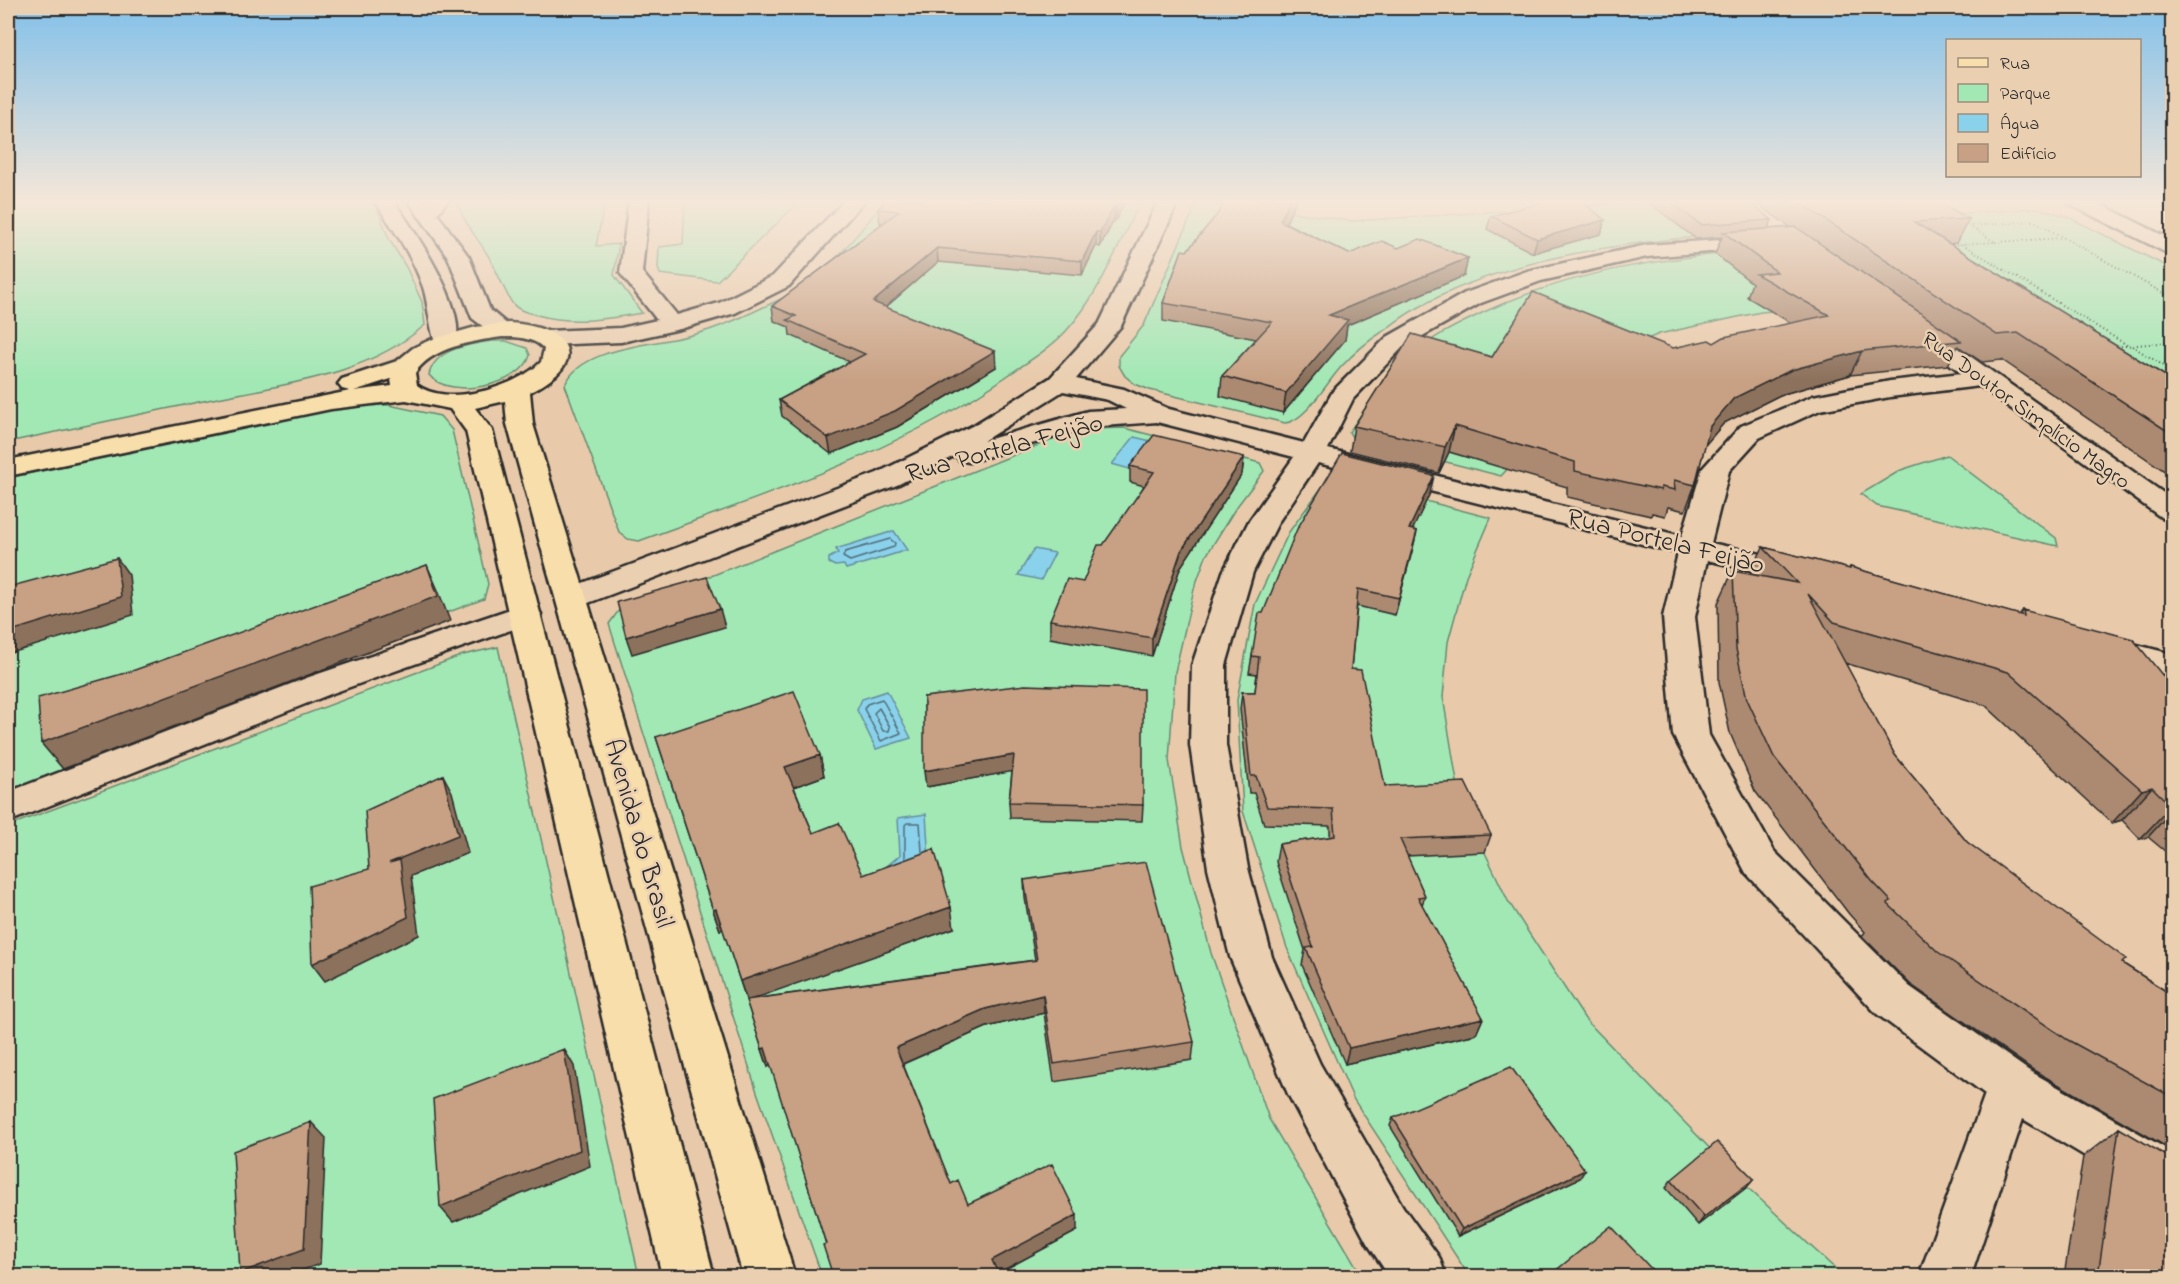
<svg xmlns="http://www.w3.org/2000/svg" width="2180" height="1284" viewBox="0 0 2180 1284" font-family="'Indie Flower',sans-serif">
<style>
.green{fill:#a2e8b5;stroke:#668a70;stroke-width:1.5}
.water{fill:#8ad1eb;stroke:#648f9e;stroke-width:1.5}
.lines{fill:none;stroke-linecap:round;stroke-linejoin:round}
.shore{stroke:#516d78;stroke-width:1.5}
.street-casing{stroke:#2b2b2b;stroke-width:5}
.secondary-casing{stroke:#2b2b2b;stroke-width:5}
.primary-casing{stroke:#2b2b2b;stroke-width:5}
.path{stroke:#2b2b2b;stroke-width:2;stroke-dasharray:1 3;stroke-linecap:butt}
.street{fill:#eacfb1;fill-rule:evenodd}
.secondary{fill:#eacfb1;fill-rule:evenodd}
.primary{fill:#f8deab;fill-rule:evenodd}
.wall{fill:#ac8a72;stroke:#2b2b2b;stroke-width:1.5}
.shaded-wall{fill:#8c715c;stroke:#2b2b2b;stroke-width:1.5}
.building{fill:#c8a184;stroke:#2b2b2b;stroke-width:1.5}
.labels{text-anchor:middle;stroke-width:5;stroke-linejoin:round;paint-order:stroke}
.far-street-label{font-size:22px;fill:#2b2b2b;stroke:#eacfb1}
.street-label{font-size:27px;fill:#2b2b2b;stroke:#eacfb1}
</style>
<rect width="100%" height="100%" fill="#e8caab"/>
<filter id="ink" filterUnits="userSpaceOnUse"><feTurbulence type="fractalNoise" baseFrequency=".0167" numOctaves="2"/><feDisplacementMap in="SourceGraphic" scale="12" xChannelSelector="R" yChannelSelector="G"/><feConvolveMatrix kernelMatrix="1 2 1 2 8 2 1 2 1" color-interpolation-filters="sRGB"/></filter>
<g filter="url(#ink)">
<path class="green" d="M8,200H366L377,208L389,239L406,267L422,302L425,325C365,377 283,384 208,400C141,414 74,428 8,442Z
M460,200H605L596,246L619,244L614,275L642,313C605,319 574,325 537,315C529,313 519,311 513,304C509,301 495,267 490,259C480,241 464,224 458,204Z
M685,200H801L717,281L660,274L658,268L659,247L683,244Z
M886,200H1141C1118,245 1101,292 1067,330C1052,347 1029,361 1010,374C898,453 767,494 639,541L628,539L619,532L565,385C581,346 657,345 692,335C724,327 755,311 785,297C827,275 856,236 886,200Z
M1198,200H1296L1291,212L1352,221L1669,200L1736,234C1636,240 1504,257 1416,309C1404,315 1393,324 1382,332C1368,341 1353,354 1341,367C1327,382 1305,422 1285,423L1150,390L1135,384L1125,376L1119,366V356L1144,325Z
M2038,208L2066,216L2172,269V392L1908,217Z
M1754,251L1841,305L1761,312L1659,334L1617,352L1501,476L1360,440L1352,437L1349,432C1370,401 1390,372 1420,348C1439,333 1462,323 1484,312C1569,272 1661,258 1754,251Z
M492,341H506L527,348L530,355C523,386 448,400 429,375C434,349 470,344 492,341Z
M351,405H389L440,416L452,430L488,584L484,599L419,623L59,724L63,771L8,793V478Z
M1124,428L1260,463L1264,471L1235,509L1206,556L1194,589L1175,672L1169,760L1183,847L1211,953L1269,1119L1362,1276H822L757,1092L609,624L619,610L701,580L1059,437L1091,429Z
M1947,455L2056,538L2058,546L1877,506L1861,494L1901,470Z
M1345,480L1491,518L1466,576L1448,642L1443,697L1460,800L1508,901L1585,1019L1747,1187L1843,1276H1469L1354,1100L1287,948L1243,811L1237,700L1255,604L1289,532L1325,483Z
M498,647L639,1276H8V826L463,655Z"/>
<path class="water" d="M1134,437L1155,442L1133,470L1112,464Z
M894,531L907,550L846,569L844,565L835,566L829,563V558L838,553L836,549Z
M1034,549L1055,553L1041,580L1018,575Z
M887,691L911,738L876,749L857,710L862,699Z
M926,814L929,862L897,882L887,866L900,855L898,818Z"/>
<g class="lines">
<path class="shore" d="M890,539L895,543L894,547L850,561L843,557L845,552Z
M882,699L901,733L881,741L864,709L867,704Z
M879,708L890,727L889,731H883L874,713Z
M905,858V825L907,823H920L922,852"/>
<defs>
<path id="street" d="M428,200H448L434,218H420L417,214Z
M629,200H649L642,272L677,315L719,303L773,276L845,200H865L789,286L735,313L680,329L621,342L546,345L538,343L534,338L538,333L546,331L621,328L657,320L620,273Z
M1159,200H1179L1121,326L1076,379L1124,389L1169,409L1304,443L1333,391L1387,337L1465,293L1527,271L1647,245L1763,237L1770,239L1773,243L1770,247L1647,257L1541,281L1481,303L1403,347L1353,399L1328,449L1682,536L1702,469L1741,426L1813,396L1890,381L1962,373L1910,335L1906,330L1910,325L1918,323L1926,325L2172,499V521L2162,518L1980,386L1890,397L1820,410L1759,438L1729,471L1711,543L1811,565L1815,572L1811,579L1800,582L1707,560L1695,617L1709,735L1774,851L1909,986L2028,1070L2172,1152V1204L2154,1197L2023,1119L1971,1276H1919L1985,1094L1877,1014L1746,873L1673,735L1663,617L1678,553L1318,463L1279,521L1253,572L1226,665V745L1248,868L1272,957L1320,1064L1403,1207L1439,1257L1446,1276H1389L1367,1243L1288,1094L1230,957L1208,868L1190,745L1192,665L1223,572L1249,521L1294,457L1157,422L1090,427L969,462L959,460L956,455L897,485L583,605L572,608L561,605L556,598L561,591L877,473L974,425L1050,378L1099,324ZM1063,391L1108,400L1126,409L1088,411L983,441Z
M2067,200H2092L2172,240V254L2165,252L2069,204Z
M525,604L536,607L541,614L536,621L333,693L8,822V792L309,677Z
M2106,637L2172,654V676L2094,656L2089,648L2094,640Z"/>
<path id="secondary" d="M374,200H393C411,226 474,316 453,346L445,348L437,346C431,338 428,301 423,287C412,255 392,227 374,200Z
M408,200H427L469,257L490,310L514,330L510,335L502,337L494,335L472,318L448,257Z"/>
<path id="primary" d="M509,323C569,327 594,360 530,392L533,424L795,1276H743L507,424L505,401L475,408L492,430L714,1276H662L466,431L450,409L406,400L331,409L8,476V460L350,391L342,389L338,384L342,379L397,361L413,348L430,340L476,327ZM502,337C516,337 534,337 544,349L541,362C517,387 447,408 417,385L415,373C432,347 473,341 502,337ZM391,379L392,386L354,391Z"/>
</defs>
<use href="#street" class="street-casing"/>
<use href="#secondary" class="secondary-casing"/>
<use href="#primary" class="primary-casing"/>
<path class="path" d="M1995,242L2063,238
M1948,246L1962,244
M2127,345L1962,244L1995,242L1969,226L2034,221L2172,298
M2132,346L2172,371
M2113,347L2172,342"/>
<use href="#street" class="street"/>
<use href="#secondary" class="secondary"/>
<use href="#primary" class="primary"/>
</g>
<path class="wall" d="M886,200H1125L1116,220H1114L1100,247L1096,246L1082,275L938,262L886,307L996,367L897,427L831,454L782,416L779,400L850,362L790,335L789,327L774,321L772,306L883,223H880L878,209Z
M1225,200H1296L1286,223L1349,254L1398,248L1468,258L1464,276L1347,325L1345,340L1283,413L1220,396L1222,376L1256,339L1163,321V303L1187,251L1220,211Z
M1653,200H1746L1772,220L1768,229L1791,228L1752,200H1936L1969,219L1956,243L1950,244L2172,380V476L2002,360L1982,362L1958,346L1948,365L1850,375L1780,395L1724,423L1705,445L1695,485L1685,511L1668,507L1665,516L1652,513L1651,516L1567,497V487L1449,452L1439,473L1350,451L1354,426L1492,357L1673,348L1714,343L1791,323L1747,297L1752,283L1715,254L1722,237L1696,239L1652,205Z
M1491,216L1605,220L1601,234L1533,253L1487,229Z
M1244,457L1242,474L1180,568L1152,656L1050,638V620L1083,582L1144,486L1130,482V466Z
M1430,493L1412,530L1417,531L1395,615L1357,606L1351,669L1385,786L1491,835L1485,852L1407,856L1425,896L1422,905L1483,1018L1476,1034L1345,1064L1302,965L1305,950L1276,862L1279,844L1330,837V826L1264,824L1254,793H1249L1240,709L1242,692H1255L1257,674L1249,673L1252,656L1263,613Z
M1763,547L1849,569L1850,567L2019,615L2023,610L2172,687V857L2148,837L2140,839L2122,820L2112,823L1985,705L1845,663L1895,755L1967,842L2122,963L2172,995V1150L2035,1071L1910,984L1862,936L1865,932L1849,914L1755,791L1730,733L1719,682L1718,603L1733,571L1750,574Z
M924,697L1143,805L1142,821L1010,818L1009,802L1012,771L926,787Z
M656,737L820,755L824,776L794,787L813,833L863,875L954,928L751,999L1035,960L1025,898L1024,880L1194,1042L1192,1060L1054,1082L1044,1013L987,1027L903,1064L951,1184L968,1204L1077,1231L998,1273L826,1244L771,1065L768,1067L723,929L720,930L713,910Z
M1393,1118L1580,1178L1458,1236L1390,1126Z
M2119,1128L2172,1276H2064L2083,1157Z
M1754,1179L1747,1187L1698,1225L1666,1188L1671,1180Z"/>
<path class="shaded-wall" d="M1119,200H1125L1116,220V207Z
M1290,200H1296L1279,238L1280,221Z
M1114,206V220L1100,247V232Z
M1605,220L1601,234L1533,253L1537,239Z
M1096,232V246L1082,275V261Z
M937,248L938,262L874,317L873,302Z
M1468,258L1464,276L1347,325L1345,340L1283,413L1286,393L1329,315Z
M995,351L996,367L897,427L831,454L828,438Z
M1862,351L1850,375L1780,395L1724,423L1700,451L1710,426L1734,398L1791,370Z
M1455,426L1449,452L1439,473L1445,447Z
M1244,457L1242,474L1180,568L1152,656V638L1181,551Z
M1434,476L1430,493L1405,546L1409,529Z
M1417,531L1413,548L1395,615L1399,598Z
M117,558L129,575L133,615L8,654V632Z
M427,565L438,590L450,621L63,769L41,743Z
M720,609L725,627L632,654L626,637Z
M820,755L824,776L791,788L785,767Z
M1014,755L1015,771L926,787L924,771Z
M443,775L452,792L468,853L411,876L419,935L325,981L312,964L389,863Z
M2152,787L2122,820L2112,823L2142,790Z
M2172,805V811L2148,837L2140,839L2171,806Z
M951,907L954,928L747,1001L740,981Z
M716,909L723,929L720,930L713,910Z
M1043,995L1044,1013L987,1027L900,1065L896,1048L985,1009Z
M1483,1018L1476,1034L1345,1064L1349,1048Z
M765,1048L771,1065L768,1067L762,1049Z
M564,1049L574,1066L590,1166L453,1222L440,1207Z
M311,1122L326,1138L320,1264L286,1276H244L240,1273Z
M1585,1170L1580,1178L1458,1236L1462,1229Z
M1754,1179L1747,1187L1698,1225L1704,1217Z
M1077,1215V1231L994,1275L992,1260Z"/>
<path class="building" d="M886,200H1119L1116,207L1114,206L1100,232H1096L1082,261L937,248L873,302L995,351L895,411L828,438L779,400L865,354L787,320L796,316L772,306L899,211L878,209Z
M1225,200H1290L1280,221L1349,254L1382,241L1398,248L1420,239L1468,258L1329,315L1348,320L1286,393L1222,376L1272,322L1163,303L1182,250L1187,251L1220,211Z
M1550,200H1580L1605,220L1537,239L1491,216Z
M1668,200H1746L1772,220L1701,225Z
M1796,200H1936L1969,219L1914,222L2172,380V434L2018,333L1997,335Z
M1796,227L1961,341L1862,351L1791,370L1734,398L1710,426L1695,485L1674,480L1675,490L1661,487V490L1575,471V462L1455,426L1445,447L1354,426L1412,334L1492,357L1533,292L1673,348L1709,340L1714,343L1724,337L1829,315L1756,274L1777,272L1723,232Z
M1154,435L1244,457L1181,551L1152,638L1050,620L1067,579L1083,582L1098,545H1103L1154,472L1130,466Z
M1342,453L1434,476L1409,529L1417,531L1399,598L1358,589L1351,669L1361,670L1385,786L1465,782L1491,835L1400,839L1425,896L1418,897L1483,1018L1349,1048L1306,948L1313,947L1279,844L1335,836L1333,809L1267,807L1256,776H1251L1242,692H1255L1259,657L1252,656L1259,613H1263L1297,529Z
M1763,547L1850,569V567L2024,616L2023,610L2133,639L2172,687V805L2171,806L2152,787L2142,790L2008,672L1834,622L1808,594L1895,755L1967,842L2126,959L2122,963L2172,995V1097L2068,1040L1938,952L1887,903L1891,901L1872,881L1774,757L1747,699L1736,649L1733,571L1797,583Z
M117,558L121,597L8,632V587Z
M427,565L438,596L41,743L38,698L132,671Z
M707,577L720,609L626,637L617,602Z
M1025,685L1143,689V805L1009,802L1014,755L924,771V697Z
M794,691L820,755L785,767L813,833L839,823L863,875L934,849L951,907L740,981L716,909L713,910L656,737Z
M443,775L458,835L389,863L400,860L408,917L312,964L309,886L369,869L365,811Z
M1146,862L1194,1042L1054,1064L1043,995L985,1009L896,1048L951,1184L958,1180L968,1204L1052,1164L1077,1215L992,1260L999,1276H833L823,1245L826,1244L765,1048L762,1049L746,1000L1037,960L1024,880Z
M564,1049L580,1150L440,1207L433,1099Z
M1511,1067L1585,1170L1462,1229L1393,1118Z
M311,1122L304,1249L240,1273L233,1151Z
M2119,1128L2172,1159V1276H2098Z
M1717,1142L1754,1179L1704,1217L1671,1180Z
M1611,1226L1658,1276H1549Z"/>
</g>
<linearGradient id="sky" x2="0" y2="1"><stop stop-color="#82c0e9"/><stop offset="0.53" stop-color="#f5e7d9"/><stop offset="1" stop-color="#f5e7d9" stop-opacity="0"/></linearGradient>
<rect width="2180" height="380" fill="url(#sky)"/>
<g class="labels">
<g class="far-street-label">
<text transform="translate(2027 409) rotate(36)" y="8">Rua Doutor Simplício Magro</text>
</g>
<g class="street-label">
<text transform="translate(1004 447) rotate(-15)" y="9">Rua Portela Feijão</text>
<text transform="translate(1666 540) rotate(14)" y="9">Rua Portela Feijão</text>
<text transform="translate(640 833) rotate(74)" y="9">Avenida do Brasil</text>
</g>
</g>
<rect width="2180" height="1284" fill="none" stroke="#eacfb1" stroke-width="30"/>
<rect x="15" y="15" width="2150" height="1254" fill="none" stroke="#2b2b2b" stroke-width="2" filter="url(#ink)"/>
<rect x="1946" y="39" width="195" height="138" fill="#eacfb1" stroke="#9e8d7b" stroke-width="1.5"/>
<rect x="1958" y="58" width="30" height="9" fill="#f8deab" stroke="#9e8d7b" stroke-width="1.5"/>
<text x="2000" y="69" font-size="18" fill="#2b2b2b">Rua</text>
<rect x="1958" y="84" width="30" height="18" fill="#a2e8b5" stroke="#9e8d7b" stroke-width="1.5"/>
<text x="2000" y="99" font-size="18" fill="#2b2b2b">Parque</text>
<rect x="1958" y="114" width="30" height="18" fill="#8ad1eb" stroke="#9e8d7b" stroke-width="1.5"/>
<text x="2000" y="129" font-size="18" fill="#2b2b2b">Água</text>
<rect x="1958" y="144" width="30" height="18" fill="#c8a184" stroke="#9e8d7b" stroke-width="1.5"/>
<text x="2000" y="159" font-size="18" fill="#2b2b2b">Edifício</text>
</svg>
